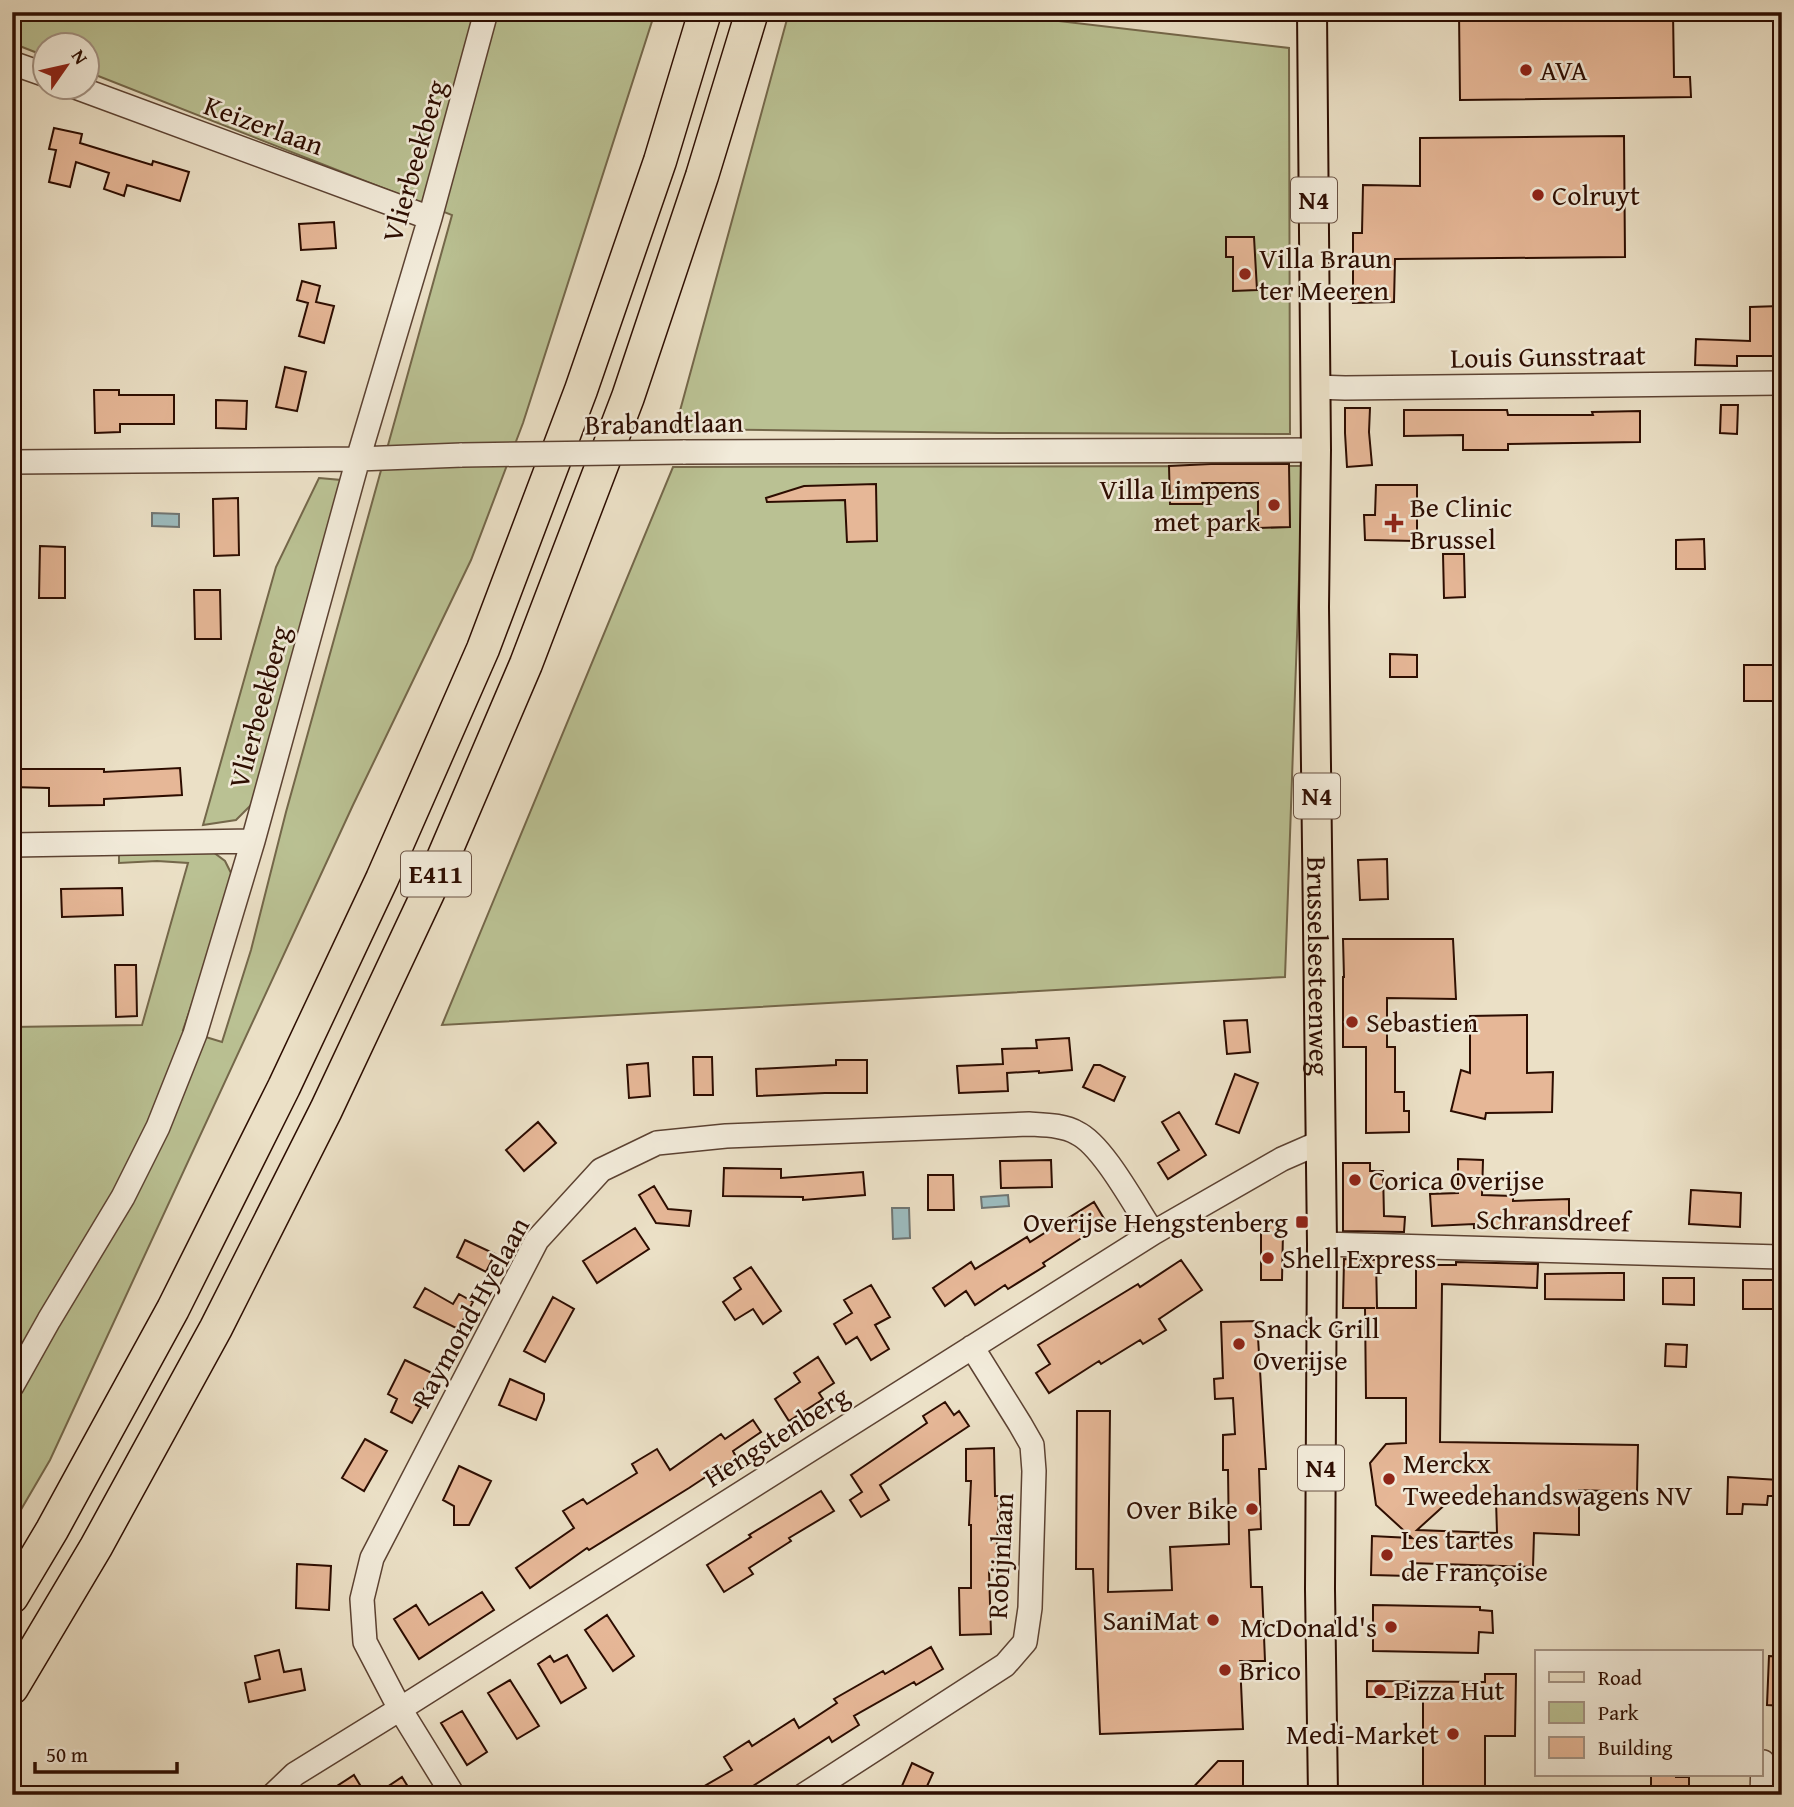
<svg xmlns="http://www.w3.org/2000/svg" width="1794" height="1807" viewBox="0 0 1794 1807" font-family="'Gentium Book Plus',serif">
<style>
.green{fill:#bac193;stroke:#74674a;stroke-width:2}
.water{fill:#9cbbbe;stroke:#707572;stroke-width:2}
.building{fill:#e6b797;stroke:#2d0d01;stroke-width:2;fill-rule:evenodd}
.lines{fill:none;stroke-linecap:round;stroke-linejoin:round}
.minor-casing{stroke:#5c4232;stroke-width:26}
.major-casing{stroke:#2d0d01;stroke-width:32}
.highway-casing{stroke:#2d0d01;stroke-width:35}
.minor{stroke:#f2ebda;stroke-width:23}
.major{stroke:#ebe0c6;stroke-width:28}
.highway{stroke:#ebe0c6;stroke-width:32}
.minor-bridge-casing{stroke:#5c4232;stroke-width:26;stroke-linecap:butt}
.minor-bridge{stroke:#f2ebda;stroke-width:23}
.poi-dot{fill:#8f2418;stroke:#f2ebda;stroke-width:2.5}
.labels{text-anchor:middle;stroke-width:5;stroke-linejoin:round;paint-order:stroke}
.shield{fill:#f2ebda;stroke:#685042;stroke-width:2}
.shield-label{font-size:26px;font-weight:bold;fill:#2d0d01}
.poi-label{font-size:28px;fill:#2d0d01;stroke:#f2ebda;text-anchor:start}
.street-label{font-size:28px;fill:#2d0d01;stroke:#f2ebda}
</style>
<rect width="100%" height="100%" fill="#ebe0c6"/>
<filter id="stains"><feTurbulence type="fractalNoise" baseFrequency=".00286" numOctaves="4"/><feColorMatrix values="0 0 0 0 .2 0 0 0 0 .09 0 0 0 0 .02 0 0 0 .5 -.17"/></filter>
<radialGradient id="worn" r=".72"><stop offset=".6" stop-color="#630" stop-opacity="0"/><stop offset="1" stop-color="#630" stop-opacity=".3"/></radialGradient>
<path class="green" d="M12,12H655L523,423L471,560L353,805L50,1460L12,1525V1027L142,1025L188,863L157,861L119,863V852L209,849L225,861L232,875L228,900L183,1030L222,1042L251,950L286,812L452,215L88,72V46H46L45,56L12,43Z
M789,12H983L1289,48L1290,434L998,433L675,429Z
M1303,466L1285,977L442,1025L673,467Z
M319,478L341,480L253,803L236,820L203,825L276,567Z"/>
<path class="water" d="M152,513L179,514V527L152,526Z
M1008,1195L1009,1206L982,1208L981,1197Z
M892,1208H909L910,1238L893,1239Z"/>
<path class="building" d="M1459,12H1673L1674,77H1690L1691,97L1460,100Z
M54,128L82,134L80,143L152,165L153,161L189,172L180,201L127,185L124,196L104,189L109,173L76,162L70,187L49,182L56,150L49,149Z
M1624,136L1625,257L1395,259L1394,302L1353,303V233H1362L1363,185L1420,186V138Z
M334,222L336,248L301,250L299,224Z
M1226,237H1254L1257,290L1233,291V257H1226Z
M302,281L320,286L316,302L334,306L324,343L299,336L308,303L297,300Z
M1782,306V354H1774V356H1737V366L1695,365L1696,339L1750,341V307Z
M285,367L306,372L297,411L276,407Z
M94,390H119V395H174V424H120V432L95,433Z
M216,400L247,401L246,429L216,428Z
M1721,405H1738L1737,434L1720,433Z
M1345,408H1370L1369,432L1372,465L1347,467L1345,433Z
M1404,410H1507L1508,415H1593L1592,412L1640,411V442L1508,444V450H1463V435L1404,436Z
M1211,464H1289L1290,527L1258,528V483H1202L1203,504H1170L1169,466Z
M876,484L877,541L847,542L845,500L767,502L766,498L804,486Z
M1376,485H1417V541L1365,540L1364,515H1375Z
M238,498L239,555L214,556L213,499Z
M1704,539L1705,569H1676V540Z
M40,546L65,547V598H39Z
M1443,554H1464L1465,597L1444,598Z
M194,590H220L221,639H195Z
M1390,654L1417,655V677H1390Z
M1744,665H1782V701H1744Z
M180,768L182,795L104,799V805L49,806V788L12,787V769H104V772Z
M1387,859L1388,899L1360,900L1358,860Z
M122,888L123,915L62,917L61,889Z
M1343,939H1453L1456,999L1387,998V1047H1395V1092H1404V1111H1409V1132L1366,1133V1047H1343V977H1344Z
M115,965H136L137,1016L116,1017Z
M1527,1015V1073L1553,1072L1552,1112L1486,1113L1485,1119L1451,1111L1461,1070L1470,1073V1016Z
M1247,1020L1250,1052L1227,1054L1224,1021Z
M1069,1038L1072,1070L1039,1073V1071L1007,1073L1008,1091L959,1093L957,1066L1003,1064L1002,1049L1037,1048L1036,1040Z
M693,1057H712L713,1095H694Z
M836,1060H867V1093H825L757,1096L756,1069L836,1065Z
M648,1063L650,1096L629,1098L627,1065Z
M1094,1065H1100L1125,1077L1114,1101L1083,1087Z
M1235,1074L1258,1083L1239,1133L1216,1124Z
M1179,1112L1206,1155L1168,1179L1158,1163L1179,1150L1162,1122Z
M538,1122L556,1143L524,1171L506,1150Z
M1458,1159L1483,1160L1482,1195L1513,1196V1201L1569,1199V1227L1474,1228V1224L1432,1226L1430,1194L1458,1193Z
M1051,1160L1052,1187L1001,1188L1000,1161Z
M1343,1163H1370V1171H1383L1384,1216L1405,1217L1404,1232L1343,1231Z
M724,1168L781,1169V1178L863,1172L865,1195L803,1200V1197L723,1196Z
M928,1175H953L954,1210H928Z
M654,1186L668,1209L691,1211L689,1226L656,1223L639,1195Z
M1691,1190L1741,1193L1740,1227L1689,1224Z
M1094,1202L1106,1222L1043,1263L1045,1266L1008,1289L1005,1285L975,1305L966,1291L945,1306L933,1288L971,1262L975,1269L1027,1237L1030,1242Z
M1261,1222H1272L1283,1232L1282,1280H1261Z
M635,1228L649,1249L597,1283L583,1261Z
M465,1240L495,1254L486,1272L457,1257Z
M1344,1259L1376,1260L1377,1308H1416V1265H1456V1262L1538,1264L1537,1288L1442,1284L1440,1442L1638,1445L1637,1492L1579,1490V1535L1534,1533L1533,1567L1410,1563V1576L1371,1575L1372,1536L1412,1538L1376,1505L1370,1463L1386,1444L1406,1443V1398H1366L1365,1308H1375H1343ZM1496,1500L1497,1533L1417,1530L1449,1501Z
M1181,1260L1202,1290L1159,1319L1166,1330L1143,1344L1140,1340L1101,1364L1099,1361L1049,1393L1036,1373L1050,1364L1038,1345L1138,1284L1140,1287Z
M751,1267L781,1311L763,1324L753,1309L735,1320L723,1302L741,1289L734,1278Z
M1609,1273H1624V1300L1545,1299V1274Z
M1663,1278H1694V1305L1663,1304Z
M1743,1280H1774V1309H1743Z
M871,1285L890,1317L875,1325L889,1349L871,1360L857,1337L846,1344L834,1324L852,1313L844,1300Z
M425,1288L453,1304L459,1294L473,1302L458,1329L414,1307Z
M553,1297L574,1309L545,1362L524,1351Z
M1257,1321L1266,1469H1259L1261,1529L1249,1530L1251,1587H1262L1265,1661H1240L1243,1729L1100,1734L1093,1569H1076L1077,1411H1110L1108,1592L1172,1590L1170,1547L1229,1544L1228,1470H1223V1435L1235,1434L1233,1398L1215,1399L1214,1379L1223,1378L1221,1322Z
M1666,1344L1687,1345L1686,1367L1665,1366Z
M818,1357L834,1383L819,1393L823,1399L789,1421L775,1399L800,1382L794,1373Z
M405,1360L432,1373L416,1405L421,1407L412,1423L391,1412L397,1399L388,1394Z
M510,1379L544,1394V1400L536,1420L499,1405Z
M945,1402L954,1415L959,1411L969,1426L880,1485L889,1500L861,1517L850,1500L862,1492L851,1475L927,1423L923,1416Z
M753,1420L761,1432L733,1451L736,1457L689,1488L589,1550L587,1548L530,1588L516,1568L574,1528L563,1511L583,1499L587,1504L637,1473L632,1464L657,1449L670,1470L721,1434L725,1439Z
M365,1439L387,1451L364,1491L342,1478Z
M994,1448L995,1496H999L996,1570H989L991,1634L960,1635L959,1588H971V1525H969L971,1481H966V1449Z
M459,1466L491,1481L469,1525H454V1506L443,1500Z
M1728,1477L1782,1480V1496H1768L1767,1505L1743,1504L1742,1514H1727Z
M821,1491L834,1511L789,1538L791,1541L749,1568L753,1574L724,1592L707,1565L751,1537L749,1535Z
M297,1564L331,1566L329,1610L296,1608Z
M482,1592L494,1610L419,1659L394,1619L416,1605L429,1625Z
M1373,1605L1480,1607V1610L1492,1611L1493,1633L1479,1632L1478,1653L1373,1651Z
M607,1615L634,1656L613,1671L585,1630Z
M931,1647L943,1669L916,1685L914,1682L854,1716L859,1725L832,1742L829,1737L739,1795H689L732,1770L724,1757L749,1741L752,1746L794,1719L799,1728L837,1703L834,1699L883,1671L885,1674Z
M279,1650L284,1672L301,1669L305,1690L249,1702L245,1683L260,1679L255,1656Z
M567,1655L586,1688L561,1703L538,1664L550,1656L554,1662Z
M1769,1656L1782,1657V1706L1767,1705Z
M1485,1674H1516L1515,1736H1485V1795H1423V1697H1367V1681L1485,1682Z
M510,1680L539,1726L517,1739L488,1693Z
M462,1711L487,1752L467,1765L441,1723Z
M1218,1761H1243V1786L1235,1795H1186Z
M912,1763L933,1773L923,1795H898Z
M1651,1774H1676V1777H1689V1792H1651Z
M354,1775L366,1795H323Z
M402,1777L413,1795H375Z"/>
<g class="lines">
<defs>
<path id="minor" d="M12,63L46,75
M78,88L430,218
M1315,387L1345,388L1782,383
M683,452L1316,450
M12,462L358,459L462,455
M12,845L253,841
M1322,1244L1782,1257
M12,1386L49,1320L123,1197L158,1127L195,1034L253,841L358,459L430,218L486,12
M273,1795L295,1774L400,1709L1153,1233L1282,1159L1321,1142
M453,1795L400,1709L365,1642L362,1599L372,1558L537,1240L601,1170L657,1143L726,1136L1029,1124C1044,1125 1064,1125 1077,1133C1103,1145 1136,1208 1153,1233
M804,1795L1005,1665L1025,1642L1030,1608L1034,1471L1032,1445L1020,1424L972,1347
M1762,1795L1763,1762"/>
<g id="major">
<path id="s1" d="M1312,12L1316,450L1314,607L1322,1244L1320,1589L1323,1795"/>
</g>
<path id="highway" d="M12,1597L52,1530L173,1309L284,1087L382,879L483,649L581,390L660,161L705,12
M12,1688L96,1547L216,1328L326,1110L428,893L526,664L628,397L702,176L752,12"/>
</defs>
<use href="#minor" class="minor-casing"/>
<use href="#major" class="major-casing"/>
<use href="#highway" class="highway-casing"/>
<use href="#minor" class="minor"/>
<use href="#major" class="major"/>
<use href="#highway" class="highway"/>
<defs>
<path id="minor-bridge" d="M462,455L683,452"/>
</defs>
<use href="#minor-bridge" class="minor-bridge-casing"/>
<use href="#minor-bridge" class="minor-bridge"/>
</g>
<g class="poi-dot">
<circle cx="1526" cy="70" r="7"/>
<circle cx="1538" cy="195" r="7"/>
<circle cx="1245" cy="274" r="7"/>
<circle cx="1274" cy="505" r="7"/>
<path d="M1390.5 512.5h7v7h7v7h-7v7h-7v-7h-7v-7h7z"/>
<circle cx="1352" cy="1022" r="7"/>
<circle cx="1355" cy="1180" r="7"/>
<rect x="1295" y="1215" width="14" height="14" rx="3.5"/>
<circle cx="1268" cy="1258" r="7"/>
<circle cx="1239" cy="1344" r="7"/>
<circle cx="1389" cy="1479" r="7"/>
<circle cx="1252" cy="1509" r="7"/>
<circle cx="1387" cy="1555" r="7"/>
<circle cx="1213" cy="1620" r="7"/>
<circle cx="1391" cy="1627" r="7"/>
<circle cx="1225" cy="1670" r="7"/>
<circle cx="1380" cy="1690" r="7"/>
<circle cx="1453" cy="1734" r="7"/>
</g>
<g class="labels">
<g class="shield">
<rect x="1291" y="177.5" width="46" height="45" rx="5"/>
<rect x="1294" y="773.5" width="46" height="45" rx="5"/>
<rect x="401" y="851.5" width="70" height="45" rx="5"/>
<rect x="1298" y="1445.5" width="46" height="45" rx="5"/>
</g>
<g class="shield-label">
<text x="1314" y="209">N4</text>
<text x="1317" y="805">N4</text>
<text x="436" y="883">E411</text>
<text x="1321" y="1477">N4</text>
</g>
<g class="poi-label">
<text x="1540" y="80">AVA</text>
<text x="1552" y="205">Colruyt</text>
<text x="1259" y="268">Villa Braun<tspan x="1259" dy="32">ter Meeren</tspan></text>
<text x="1260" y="499" text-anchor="end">Villa Limpens<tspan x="1260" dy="32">met park</tspan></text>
<text x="1410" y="517">Be Clinic<tspan x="1410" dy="32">Brussel</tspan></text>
<text x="1366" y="1032">Sebastien</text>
<text x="1369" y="1190">Corica Overijse</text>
<text x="1288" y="1232" text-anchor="end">Overijse Hengstenberg</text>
<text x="1282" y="1268">Shell Express</text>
<text x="1253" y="1338">Snack Grill<tspan x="1253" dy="32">Overijse</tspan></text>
<text x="1403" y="1473">Merckx<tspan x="1403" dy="32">Tweedehandswagens NV</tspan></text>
<text x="1238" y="1519" text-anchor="end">Over Bike</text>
<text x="1401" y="1549">Les tartes<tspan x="1401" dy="32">de Françoise</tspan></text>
<text x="1199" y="1630" text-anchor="end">SaniMat</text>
<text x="1377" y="1637" text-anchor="end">McDonald's</text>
<text x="1239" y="1680">Brico</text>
<text x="1394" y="1700">Pizza Hut</text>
<text x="1439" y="1744" text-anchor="end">Medi-Market</text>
</g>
<g class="street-label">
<text transform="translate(264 125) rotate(20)" y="10">Keizerlaan</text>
<text transform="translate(414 161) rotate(-74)" y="10">Vlierbeekberg</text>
<text transform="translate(1548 356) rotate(-1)" y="10">Louis Gunsstraat</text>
<text transform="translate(664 423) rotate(-1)" y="10">Brabandtlaan</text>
<text transform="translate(259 707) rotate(-75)" y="10">Vlierbeekberg</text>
<text dy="10" stroke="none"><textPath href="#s1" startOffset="954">Brusselsesteenweg</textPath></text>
<text transform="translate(1553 1220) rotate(1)" y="10">Schransdreef</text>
<text transform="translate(470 1312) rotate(-61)" y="10">Raymond Hyelaan</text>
<text transform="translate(776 1436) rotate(-32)" y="10">Hengstenberg</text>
<text transform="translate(1000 1556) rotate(-87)" y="10">Robijnlaan</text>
</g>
</g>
<rect width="1794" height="1807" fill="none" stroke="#ebe0c6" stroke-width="42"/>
<rect x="14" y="14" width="1766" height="1779" fill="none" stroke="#2d0d01" stroke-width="3.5"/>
<rect x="21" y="21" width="1752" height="1765" fill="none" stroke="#2d0d01" stroke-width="2"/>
<rect x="1535" y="1650" width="228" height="126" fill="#f2ebda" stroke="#a39283" stroke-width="2"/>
<rect x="1549" y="1672" width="35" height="10" fill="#ebe0c6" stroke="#a39283" stroke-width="2"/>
<text x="1598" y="1685" font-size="21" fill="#2d0d01">Road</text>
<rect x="1549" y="1702" width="35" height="21" fill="#bac193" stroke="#a39283" stroke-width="2"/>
<text x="1598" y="1720" font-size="21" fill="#2d0d01">Park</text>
<rect x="1549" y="1737" width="35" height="21" fill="#e6b797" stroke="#a39283" stroke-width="2"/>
<text x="1598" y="1755" font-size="21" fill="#2d0d01">Building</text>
<g transform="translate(66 66) rotate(56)"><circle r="33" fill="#f2ebda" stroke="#a39283" stroke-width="2"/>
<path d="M0-5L12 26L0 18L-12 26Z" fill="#8f2418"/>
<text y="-10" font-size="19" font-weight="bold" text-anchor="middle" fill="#2d0d01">N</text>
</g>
<path d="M35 1762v10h142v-10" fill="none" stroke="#2d0d01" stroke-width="3.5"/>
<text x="46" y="1762" font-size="21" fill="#2d0d01" stroke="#f2ebda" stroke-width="5" paint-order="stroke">50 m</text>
<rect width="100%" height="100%" filter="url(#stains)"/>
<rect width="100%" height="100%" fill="url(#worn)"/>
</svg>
